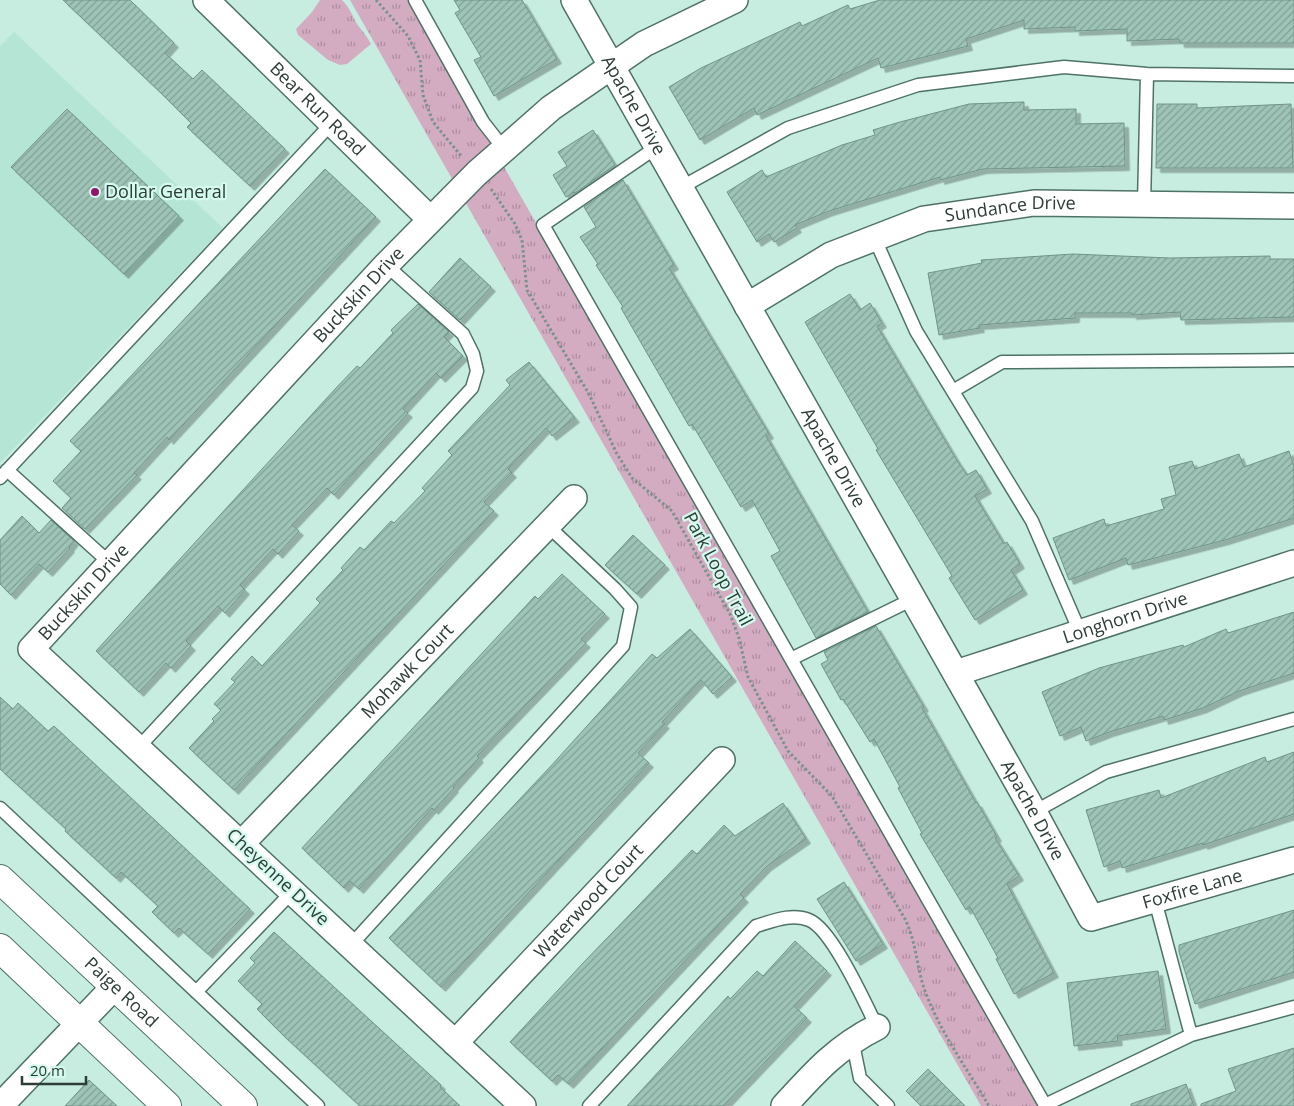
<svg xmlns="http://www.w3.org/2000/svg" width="1294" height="1106" viewBox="0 0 1294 1106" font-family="'Open Sans',sans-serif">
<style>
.built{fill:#b5e5d5}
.park{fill:url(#park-tufts)}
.building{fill:url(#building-hatch);stroke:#709489;filter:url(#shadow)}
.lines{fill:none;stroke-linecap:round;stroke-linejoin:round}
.service-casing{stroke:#4f7267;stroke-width:15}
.minor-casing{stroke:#4f7267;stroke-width:28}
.secondary-casing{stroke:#4f7267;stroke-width:30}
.path{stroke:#79938b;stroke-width:3;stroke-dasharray:2.5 2.5;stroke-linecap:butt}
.service{stroke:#fff;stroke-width:12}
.minor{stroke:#fff;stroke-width:25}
.secondary{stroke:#fff;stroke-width:28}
.poi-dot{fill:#94146d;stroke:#d4fbee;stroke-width:2}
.labels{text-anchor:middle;stroke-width:4.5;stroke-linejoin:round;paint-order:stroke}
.street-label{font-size:18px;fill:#2d3d38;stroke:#d4fbee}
.poi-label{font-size:18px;fill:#2d3d38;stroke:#d4fbee;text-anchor:start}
</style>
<defs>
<pattern id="park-tufts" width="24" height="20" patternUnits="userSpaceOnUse" patternTransform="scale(1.25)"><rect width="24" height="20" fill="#d4acc2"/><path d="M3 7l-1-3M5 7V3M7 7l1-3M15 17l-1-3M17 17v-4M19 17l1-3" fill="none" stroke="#ac8d9f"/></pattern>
<pattern id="building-hatch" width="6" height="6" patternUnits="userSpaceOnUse" patternTransform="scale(1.25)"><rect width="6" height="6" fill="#9ec3b7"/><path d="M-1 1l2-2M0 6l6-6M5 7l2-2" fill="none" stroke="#81a096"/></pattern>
<filter id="shadow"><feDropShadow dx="4.5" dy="4.5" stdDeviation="0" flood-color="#0004"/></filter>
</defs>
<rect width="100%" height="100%" fill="#c7ede1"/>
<path class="built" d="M14,32L223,228L0,463V46Z"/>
<path class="park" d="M320,0H342C350,8 352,15 357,24C362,31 367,36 371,44L347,64L340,65L328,60L298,35L296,29L312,12Z
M350,0H409L1039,1106H981Z"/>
<path class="building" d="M63,0H130L174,43L165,53L193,79L202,70L285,149L250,186L187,127L191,123L160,92Z
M454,0H522L557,59L494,96L474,60L481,57L455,13L460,10Z
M880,0H1294V43H1180L1179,39L1127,41V29L1075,31V27L1024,29V20L966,39L968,46L881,68L878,58L757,115L754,108L700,140L669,87L701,68L800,22L802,26L848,5L850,9Z
M1024,102V110L1076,109V124L1124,123L1125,166L983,169L940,180V177L829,211L795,225L797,228L774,242L769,234L757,242L727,192L762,170L766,177L842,145L875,135L873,130L900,122L969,104Z
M1157,104H1197V108L1291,104L1293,168H1156Z
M67,109L179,216L124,274L11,167Z
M593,130L615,165L575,193L574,192L566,197L553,175L567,166L558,152Z
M325,169L376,217L169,440L167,437L134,473L137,475L85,529L62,508L71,498L53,481L81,451L70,441Z
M623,180L674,265L669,268L769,434L766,436L868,612L816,638L771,556L780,551L752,500L741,507L692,424L689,426L621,308L623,307L596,265L598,264L580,237L596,227L584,207Z
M1073,254L1170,258L1270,256V259H1294V317L1181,320L1180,312L1132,315V313H1075V318L979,325L980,328L939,335L928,273L982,263L981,260Z
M460,258L491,287L460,320L429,292Z
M850,294L860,310L870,303L882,323L877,326L956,459L967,475L976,470L987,489L975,496L1004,544L1007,542L1020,564L1011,570L1023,590L975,620L949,578L952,576L876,450L878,449L805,322Z
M418,304L449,332L444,337L463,356L441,378L436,373L403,409L408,413L334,495L327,488L292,525L299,531L278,554L273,549L240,585L245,590L225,613L218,606L186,641L191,646L171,668L166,663L139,692L96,651L336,388L357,366L360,368L393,333L391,330Z
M529,362L575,418L552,436L546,428L508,469L512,473L484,502L494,511L234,790L189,748L214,721L212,719L221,710L214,704L235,682L231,679L252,656L262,666L320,603L316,599L343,570L341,568L360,547L364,550L391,521L394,523L425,491L422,488L452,455L448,451L510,385L506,380Z
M1289,451L1294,467V518L1225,540L1128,565L1126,558L1069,580L1053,538L1104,519L1106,526L1164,509L1161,499L1176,495L1169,467L1192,461L1195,469L1239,454L1244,467Z
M22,516L39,533L51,520L74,541L69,547L70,548L48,572L39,564L11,595L0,584V540Z
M633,535L665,565L637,594L605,565Z
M562,574L605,614L581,639L586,643L477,756L479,758L453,787L454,788L434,810L432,808L359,889L350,881L344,888L302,848L535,596L538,599Z
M1294,612V673L1239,691L1203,708L1164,720L1163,716L1109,732L1086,741L1081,727L1060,736L1042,692L1099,668L1183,645L1184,647L1226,629L1228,633Z
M876,626L924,707L922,708L976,803L977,802L997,837L995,838L1019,876L1007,884L1054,973L1014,994L996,959L998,958L970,907L966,910L920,834L922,833L898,788L900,787L874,739L870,742L843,699L841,700L821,664L828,660L824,652Z
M690,629L732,677L713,694L701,680L662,722L665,724L638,753L649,763L441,987L389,938L550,767L652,654L657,658Z
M0,697L13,709L18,703L48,731L54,726L250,909L208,954L179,928L174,933L152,912L158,906L121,872L116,878L65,831L66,829L0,769Z
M1294,752V814L1203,845V843L1122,868L1120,861L1104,867L1086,810L1159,790L1161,798L1265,757L1267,762Z
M783,803L806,839L767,866L740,894L744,898L569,1084L558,1075L552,1081L510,1042L584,962L692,850L697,854L724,825L735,836Z
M844,882L883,944L856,961L817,899Z
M1294,910V972L1195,1004L1179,952V945Z
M274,932L441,1085L440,1087L460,1106H360L284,1036L257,1009L262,1004L238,981L255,963L250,958Z
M795,941L827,971L794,1006L807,1018L723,1106H627L728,996L730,999L757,971L763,976Z
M1158,971L1166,1029L1117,1036L1118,1041L1074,1046L1067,983Z
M1294,1048V1106H1201V1104L1236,1091L1228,1069Z
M928,1069L965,1106H921L906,1091Z
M89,1080L117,1106H65Z
M1186,1084L1194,1106H1131V1104Z"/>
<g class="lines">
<defs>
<path id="service" d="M415,0L483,122L504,149
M657,147L543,225L791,659
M680,188L788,128L918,85L1064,67L1147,74L1294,76
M1144,204L1147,74
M874,237L916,331L1032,521L1080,632
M953,391L1002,362L1294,360
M7,470L111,564
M0,478L332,123
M913,599L791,659L1045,1105L1191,1035
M138,748L472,388L477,371L473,354L463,334L386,265
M0,808L318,1106
M1034,812L1106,772L1294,719
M1155,900L1191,1035L1294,1007
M351,945L623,646L631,607L615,589L547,525
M196,992L293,891
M852,1039L860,1078L888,1106
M589,1106L756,926C773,921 791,913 809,920C832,929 865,1003 877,1027"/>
<g id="minor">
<path id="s1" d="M206,0L430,219"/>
<path id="s2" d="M574,0L1034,812L1091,918L1294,860"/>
<path id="s3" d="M747,306L831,255L924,219L1034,203L1294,206"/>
<path id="s4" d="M956,673L1294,563"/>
<path id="s5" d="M241,844L574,498"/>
<path id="s6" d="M455,1043L722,760"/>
<path d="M0,1106L115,986"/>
<path id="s7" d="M523,1106L31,649L386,265L477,173L551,108L644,44L735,0"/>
<path d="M784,1106C814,1073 837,1047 877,1027"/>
</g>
<g id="secondary">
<path id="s8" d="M0,879L243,1106"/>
<path d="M0,948L167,1106"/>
</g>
</defs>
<use href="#service" class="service-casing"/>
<use href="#minor" class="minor-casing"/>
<use href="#secondary" class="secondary-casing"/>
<path class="path" d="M376,0L408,36L420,60L423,95L433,122L462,157
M491,189L515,224L522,240L527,290L589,394L617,454L632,478L672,511L730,614L739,638L748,677L788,751L832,796L905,919C918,946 916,970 927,996C942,1035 968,1070 989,1106"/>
<use href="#service" class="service"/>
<use href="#minor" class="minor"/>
<use href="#secondary" class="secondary"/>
</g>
<circle class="poi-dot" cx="95" cy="192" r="5"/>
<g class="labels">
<g class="street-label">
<text dy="6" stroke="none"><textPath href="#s2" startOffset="121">Apache Drive</textPath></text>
<text dy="6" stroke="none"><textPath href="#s1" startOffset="156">Bear Run Road</textPath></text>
<text dy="6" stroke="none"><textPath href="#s3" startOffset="285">Sundance Drive</textPath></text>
<text dy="6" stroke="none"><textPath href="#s7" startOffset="1154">Buckskin Drive</textPath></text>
<text dy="6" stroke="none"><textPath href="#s2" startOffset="526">Apache Drive</textPath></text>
<text transform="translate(718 569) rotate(62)" y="6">Park Loop Trail</text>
<text dy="6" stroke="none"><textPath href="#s7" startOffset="749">Buckskin Drive</textPath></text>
<text dy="6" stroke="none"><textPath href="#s4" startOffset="178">Longhorn Drive</textPath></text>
<text dy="6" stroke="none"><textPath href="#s5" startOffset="240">Mohawk Court</textPath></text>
<text dy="6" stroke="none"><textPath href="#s2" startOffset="931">Apache Drive</textPath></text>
<text transform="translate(278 877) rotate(43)" y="6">Cheyenne Drive</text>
<text dy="6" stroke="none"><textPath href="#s2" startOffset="1159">Foxfire Lane</textPath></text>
<text dy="6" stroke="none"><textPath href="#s6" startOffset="195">Waterwood Court</textPath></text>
<text dy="6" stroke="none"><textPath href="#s8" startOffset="166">Paige Road</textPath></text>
</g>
<g class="poi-label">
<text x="105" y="198">Dollar General</text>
</g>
</g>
<path d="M22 1076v8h64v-8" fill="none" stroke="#2d3d38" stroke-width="2.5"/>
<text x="30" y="1076" font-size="15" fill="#2d3d38" stroke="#d4fbee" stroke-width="4" paint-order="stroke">20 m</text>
</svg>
